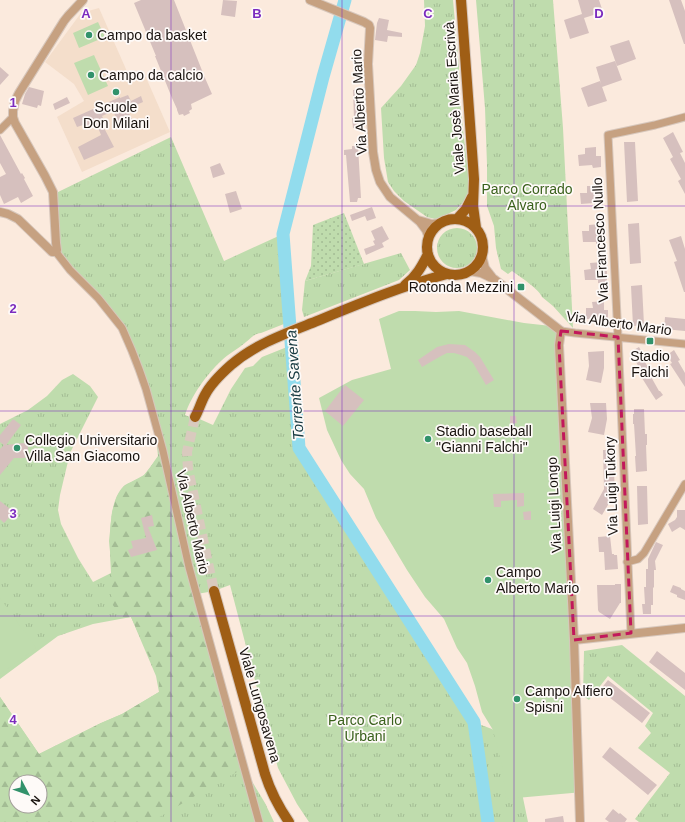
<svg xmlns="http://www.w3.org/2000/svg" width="685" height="822" viewBox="0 0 685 822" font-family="Arial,sans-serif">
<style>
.built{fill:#f4decb}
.grass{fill:url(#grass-tufts);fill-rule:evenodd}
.forest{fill:url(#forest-firs);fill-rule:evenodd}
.garden{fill:url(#garden-dots)}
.pitch{fill:#bfdcad}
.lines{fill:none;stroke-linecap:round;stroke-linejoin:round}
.river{stroke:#92dced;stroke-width:13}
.building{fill:#d6c0be}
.primary-tunnel{stroke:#d9cabe;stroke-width:10;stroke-dasharray:10 5;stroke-linecap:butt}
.minor-casing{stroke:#d7c7bc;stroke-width:9}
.tertiary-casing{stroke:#d7c7bc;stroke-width:10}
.primary-casing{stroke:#d7c7bc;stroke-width:12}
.minor{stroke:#c6a181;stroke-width:7}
.tertiary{stroke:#c6a181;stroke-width:8}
.primary{stroke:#9f5e15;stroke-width:10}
.marked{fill:none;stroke:#c2185b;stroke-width:3;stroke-dasharray:8 5;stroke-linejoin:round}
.grid{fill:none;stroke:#7b2cbf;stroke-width:1;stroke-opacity:0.55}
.poi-dot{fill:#32926b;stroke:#fefaf8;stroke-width:1.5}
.labels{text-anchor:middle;stroke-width:3.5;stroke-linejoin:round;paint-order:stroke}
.poi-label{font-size:14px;fill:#18120e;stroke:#fefaf8;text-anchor:start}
.street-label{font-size:14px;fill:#18120e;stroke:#fefaf8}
.park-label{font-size:14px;fill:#3a611c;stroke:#fefaf8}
.water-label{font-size:15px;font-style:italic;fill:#163a41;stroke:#fefaf8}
.grid-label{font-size:13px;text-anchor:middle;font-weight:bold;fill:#7b2cbf;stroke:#fefaf8;stroke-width:3.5;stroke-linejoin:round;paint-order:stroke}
</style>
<defs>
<pattern id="grass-tufts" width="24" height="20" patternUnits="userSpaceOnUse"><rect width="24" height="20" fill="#bfdcad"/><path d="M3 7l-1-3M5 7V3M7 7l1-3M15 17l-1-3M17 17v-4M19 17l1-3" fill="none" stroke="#a3bc94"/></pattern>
<pattern id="forest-firs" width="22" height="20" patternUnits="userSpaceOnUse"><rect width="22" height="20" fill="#bfdcad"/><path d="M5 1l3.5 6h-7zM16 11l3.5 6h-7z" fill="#a3bc94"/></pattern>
<pattern id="garden-dots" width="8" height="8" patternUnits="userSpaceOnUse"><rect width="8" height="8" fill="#bfdcad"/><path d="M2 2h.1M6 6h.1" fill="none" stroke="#a3bc94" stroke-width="1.8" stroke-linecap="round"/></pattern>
</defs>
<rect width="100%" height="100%" fill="#fbeadd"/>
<path class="built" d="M99,8L129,76V80L144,73L170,132L82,172L57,117L84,101L74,84L45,62L81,13Z"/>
<path class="grass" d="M424,0H453L459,67L460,102L469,182L468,194L464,201L456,210L441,217L435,219L427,217L404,201L394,191L388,182L384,158L381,108L401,86L416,65L420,53L425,26Z
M476,0H553L563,128L573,328L553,306L542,297C539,289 519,276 512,271L508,274L501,269L496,248L494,226L487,206V165L485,108Z
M171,137L224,261L283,234L289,322L261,333C255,333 251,338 246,342C238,349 228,354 221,361C207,374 191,396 185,415L190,417H195L213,425L231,389L245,368L253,366L262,357L292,345L299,448L473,722L492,729L508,740L522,793L528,822H309L297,804L278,768L230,585L214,591L197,594L244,768L265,803L274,822H0V697L39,754L101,723L122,714L159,692L156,676L131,617L93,624L58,636L0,679V424L28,410L47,396L62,380L73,374L90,386L98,397L70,453L60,495L58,510L61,524L78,558L93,582L111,573C110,551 106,502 124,486C129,482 137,480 143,476C149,471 153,462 158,456L154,417L122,328L60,261L56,193ZM16,782H40V806H16Z
M437 248a20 20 0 1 1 40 0a20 20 0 1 1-40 0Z
M401,253L410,270L399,280L304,317L302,310L305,281Z
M622,645L685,696V822H639L635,819L670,773L638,748L651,733L645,726L653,713L608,676L589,700L583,696L584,651Z"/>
<path class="forest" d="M162,452L244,768L210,787L151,822H0V697L39,754L101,723L122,714L159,692V679L131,617L123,618L112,604V573L109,541L112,512L117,496L124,486L144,475ZM16,782H40V806H16Z"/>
<path class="garden" d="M344,213L364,264L305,281L311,266L313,225Z"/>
<path class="pitch" d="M98,22L105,37L79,48L73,33Z
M94,55L108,86L88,95L74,63Z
M399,311H415L436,312L459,311L524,323L560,327L583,792L506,799L502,766L493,730L482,712L475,686L467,663L457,648L444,619L425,597L407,570L376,518L364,489L350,474L341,460L327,430L319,398L352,380L391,369L379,319Z
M0,598L36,648L0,674Z"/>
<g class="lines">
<path class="river" d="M345,0L323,77L283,234L299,448L474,722L488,822"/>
</g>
<path class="building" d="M141,0H174L205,78L212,94L191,104L192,109L189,111L190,113L184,116L183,114L179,115L177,110V109L172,98L155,56H156L134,3Z
M223,0L237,1L235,17L221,15Z
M578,0H599L603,12L584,18L589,33L570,39L564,20L582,14Z
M669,0H681L685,11V44H684Z
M379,18L389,20L387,30L402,33V37L388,36L387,42L375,40L377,23Z
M629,40L636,59L617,66L610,46Z
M615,61L622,80L602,87L596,67Z
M0,67L9,75L0,85Z
M600,81L607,101L588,107L581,88Z
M29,87L44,91L41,106L38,105L37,108L22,104L25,94Z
M360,89L361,128H353L352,118H354L353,90Z
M128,95L131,101L141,96L143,102L134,106L135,110L129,113L134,124L122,130L113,111L102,116L105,122L102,124L114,147L84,160L78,147L101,135L97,125L85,130L83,125L77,127L73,118L120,97V98Z
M67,97L70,103L55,110L53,104Z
M673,132L683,152L680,153L685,163V194L678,181L681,179L670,159L673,157L663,138Z
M0,135L21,174L22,173L25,178L24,179L33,196L21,203L18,197L4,204L0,195V177L6,174L0,163Z
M624,142H635L638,201L627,202Z
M352,146H358L361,198H358L357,202H350L346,155H344V150L352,149Z
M596,147V156H601V167L593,168L592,165L579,166L578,155L585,154V148Z
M220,163L225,174L213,178L210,167Z
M587,186H598V195L603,194V205L594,206V203L581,204L580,193H587Z
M236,191L242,209L230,213L225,194Z
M372,207L376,218L367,221L365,216L352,221L350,215Z
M639,223L641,263L630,264L628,224Z
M600,224V233H604L605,244H596V242H583L582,231H589V225Z
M382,226L389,239L382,243L384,247L366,255L364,249L375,245L373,241L375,240L371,231Z
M681,236L685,249V292H684L674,262L677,261L669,240Z
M602,262V271H607V283H598V280H585L584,270L591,269L590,263Z
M642,285L644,325L633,326L631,286Z
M604,301V310H608V321H600V319H586V308H593L592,302Z
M665,317L685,319V331L664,329Z
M449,344L465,345L475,352L480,357L494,380L486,385L473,363L467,357L461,355L454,353H447L441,356L422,367L418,360L437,347Z
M639,347L644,356L642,357L652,374L650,375L659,391H660L663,395L656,400L652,394L642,378L644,377L635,360L636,359L632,351Z
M674,350L680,360L678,361L685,373V387L670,364L672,363L667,355Z
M604,351V368L601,383L586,380L589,366L588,352Z
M345,385L364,400L343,426L325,411Z
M590,403H606L607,419L604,435L588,432L592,418Z
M634,409H644L645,434H647V445H646L647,471L636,472L635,456H636L634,424H633V414H634Z
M510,416H516L517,423L510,424Z
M13,419L21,425L6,445L24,443L28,447V453L25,458H14L0,475V449L4,445L0,442V435Z
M603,450H613L615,493L602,515L593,509L604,489Z
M637,486H647L648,524L638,525Z
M524,493V506L517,507V500L501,501V507H494L493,494Z
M0,501L14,512L4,523L0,519Z
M677,510H685V530L680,527L672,532L668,524L675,520L677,517Z
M531,511V520H524L523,512Z
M152,515L154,526L148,527L157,550L131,557L128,550L133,548L131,541L146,538L141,518Z
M610,536L612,554H614V555H617L618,569L605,570L604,552H599L598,537Z
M656,542L663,545L655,561L656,570H654V587L653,588V605H651V614H643L642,604H645L644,587H646V569H648V559Z
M615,584H621V603H620L610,619L599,612L598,610L597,585H615Z
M673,585L681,588V589L685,591V600L677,597V595L670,592Z
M657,651L685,673V690L649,662Z
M608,680L650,713L642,723L600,690Z
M610,747L657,785L648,795L602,757Z
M613,809L619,814L620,813L627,819L625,822H609L605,819Z
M563,816L564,822H545V819Z"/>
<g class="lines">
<path class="primary-tunnel" d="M195,417L187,452L188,469L214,591"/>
<defs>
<path id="minor" d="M0,130L13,117
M56,252L70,270L98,298L122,328L132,351L139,369L146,389L163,451L189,567L259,822
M561,331L575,333L685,344
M627,562L638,559L644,553L685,484
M631,633L618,337L608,135L655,125L685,117"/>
<path id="tertiary" d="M310,0L364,22L369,25L370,28L368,64L373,152L376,170L380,182L390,197L420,222L426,230L429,238
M0,212L8,214L18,219L48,248L52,252H56L57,250L56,243L53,192L45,176L15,123L13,117V111L15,101L19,93L64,21L68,16L83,0
M418,220L432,224L441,223
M482,256L485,268L492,277
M470,271L481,273L494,279L561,331L559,345L574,640L580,822
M574,640L685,628"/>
<path id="primary" d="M461,0L474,179L473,206L476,228
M457,219L466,209L472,197
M427 247a28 28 0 1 1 56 0a28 28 0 1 1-56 0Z
M405,285C416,277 422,266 428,254
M195,417C199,410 201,402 205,395C211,383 222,373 231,365C254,345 284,334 312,323C356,305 401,286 447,274
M214,591L265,774C271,793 278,806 289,822"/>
</defs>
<use href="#minor" class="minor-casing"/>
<use href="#tertiary" class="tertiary-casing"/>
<use href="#primary" class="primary-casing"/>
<use href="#minor" class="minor"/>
<use href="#tertiary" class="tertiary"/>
<use href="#primary" class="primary"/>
</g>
<path class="marked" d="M561,331L618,337L631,633L574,640L559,345Z"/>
<path class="grid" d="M171,0V822M342,0V822M514,0V822M0,206H685M0,411H685M0,616H685"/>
<g class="poi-dot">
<circle cx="89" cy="35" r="4"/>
<circle cx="91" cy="75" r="4"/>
<circle cx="116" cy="92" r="4"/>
<rect x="517" y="283" width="8" height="8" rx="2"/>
<rect x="646" y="337" width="8" height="8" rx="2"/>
<circle cx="428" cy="439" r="4"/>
<circle cx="17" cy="448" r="4"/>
<circle cx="488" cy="580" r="4"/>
<circle cx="517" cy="699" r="4"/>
</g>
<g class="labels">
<g class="poi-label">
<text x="97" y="40">Campo da basket</text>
<text x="99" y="80">Campo da calcio</text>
<text x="116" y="112" text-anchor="middle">Scuole<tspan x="116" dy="16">Don Milani</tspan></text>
<text x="513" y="292" text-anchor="end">Rotonda Mezzini</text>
<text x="650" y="361" text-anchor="middle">Stadio<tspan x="650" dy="16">Falchi</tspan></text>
<text x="436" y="436">Stadio baseball<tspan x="436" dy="16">"Gianni Falchi"</tspan></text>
<text x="25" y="445">Collegio Universitario<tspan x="25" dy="16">Villa San Giacomo</tspan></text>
<text x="496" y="577">Campo<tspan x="496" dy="16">Alberto Mario</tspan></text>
<text x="525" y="696">Campo Alfiero<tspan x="525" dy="16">Spisni</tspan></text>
</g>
<g class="street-label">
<text transform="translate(454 98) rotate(-94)" y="5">Viale Josè Maria Escrivà</text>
<text transform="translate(359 102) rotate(-93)" y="5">Via Alberto Mario</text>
<text transform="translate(600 240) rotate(-93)" y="5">Via Francesco Nullo</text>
<text transform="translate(619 323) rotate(8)" y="5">Via Alberto Mario</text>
<text transform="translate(611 486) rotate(-92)" y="5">Via Luigi Tukory</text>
<text transform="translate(554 505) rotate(-93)" y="5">Via Luigi Longo</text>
<text transform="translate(193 522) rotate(77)" y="5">Via Alberto Mario</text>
<text transform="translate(260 705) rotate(74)" y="5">Viale Lungosavena</text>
</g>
<g class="park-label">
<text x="527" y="194">Parco Corrado<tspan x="527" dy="16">Alvaro</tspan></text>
<text x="365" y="725">Parco Carlo<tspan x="365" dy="16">Urbani</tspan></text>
</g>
<g class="water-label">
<text transform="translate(295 385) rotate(-94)" y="5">Torrente Savena</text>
</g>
</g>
<g class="grid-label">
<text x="86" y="18">A</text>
<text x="257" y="18">B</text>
<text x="428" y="18">C</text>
<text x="599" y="18">D</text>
<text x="13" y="107">1</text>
<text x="13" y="313">2</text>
<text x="13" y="518">3</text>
<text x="13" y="724">4</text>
</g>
<g transform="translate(28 794) rotate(131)"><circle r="19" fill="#fefaf8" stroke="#a29d9a"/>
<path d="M0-3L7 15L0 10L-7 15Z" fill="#32926b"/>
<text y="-6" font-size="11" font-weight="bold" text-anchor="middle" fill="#18120e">N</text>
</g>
</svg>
